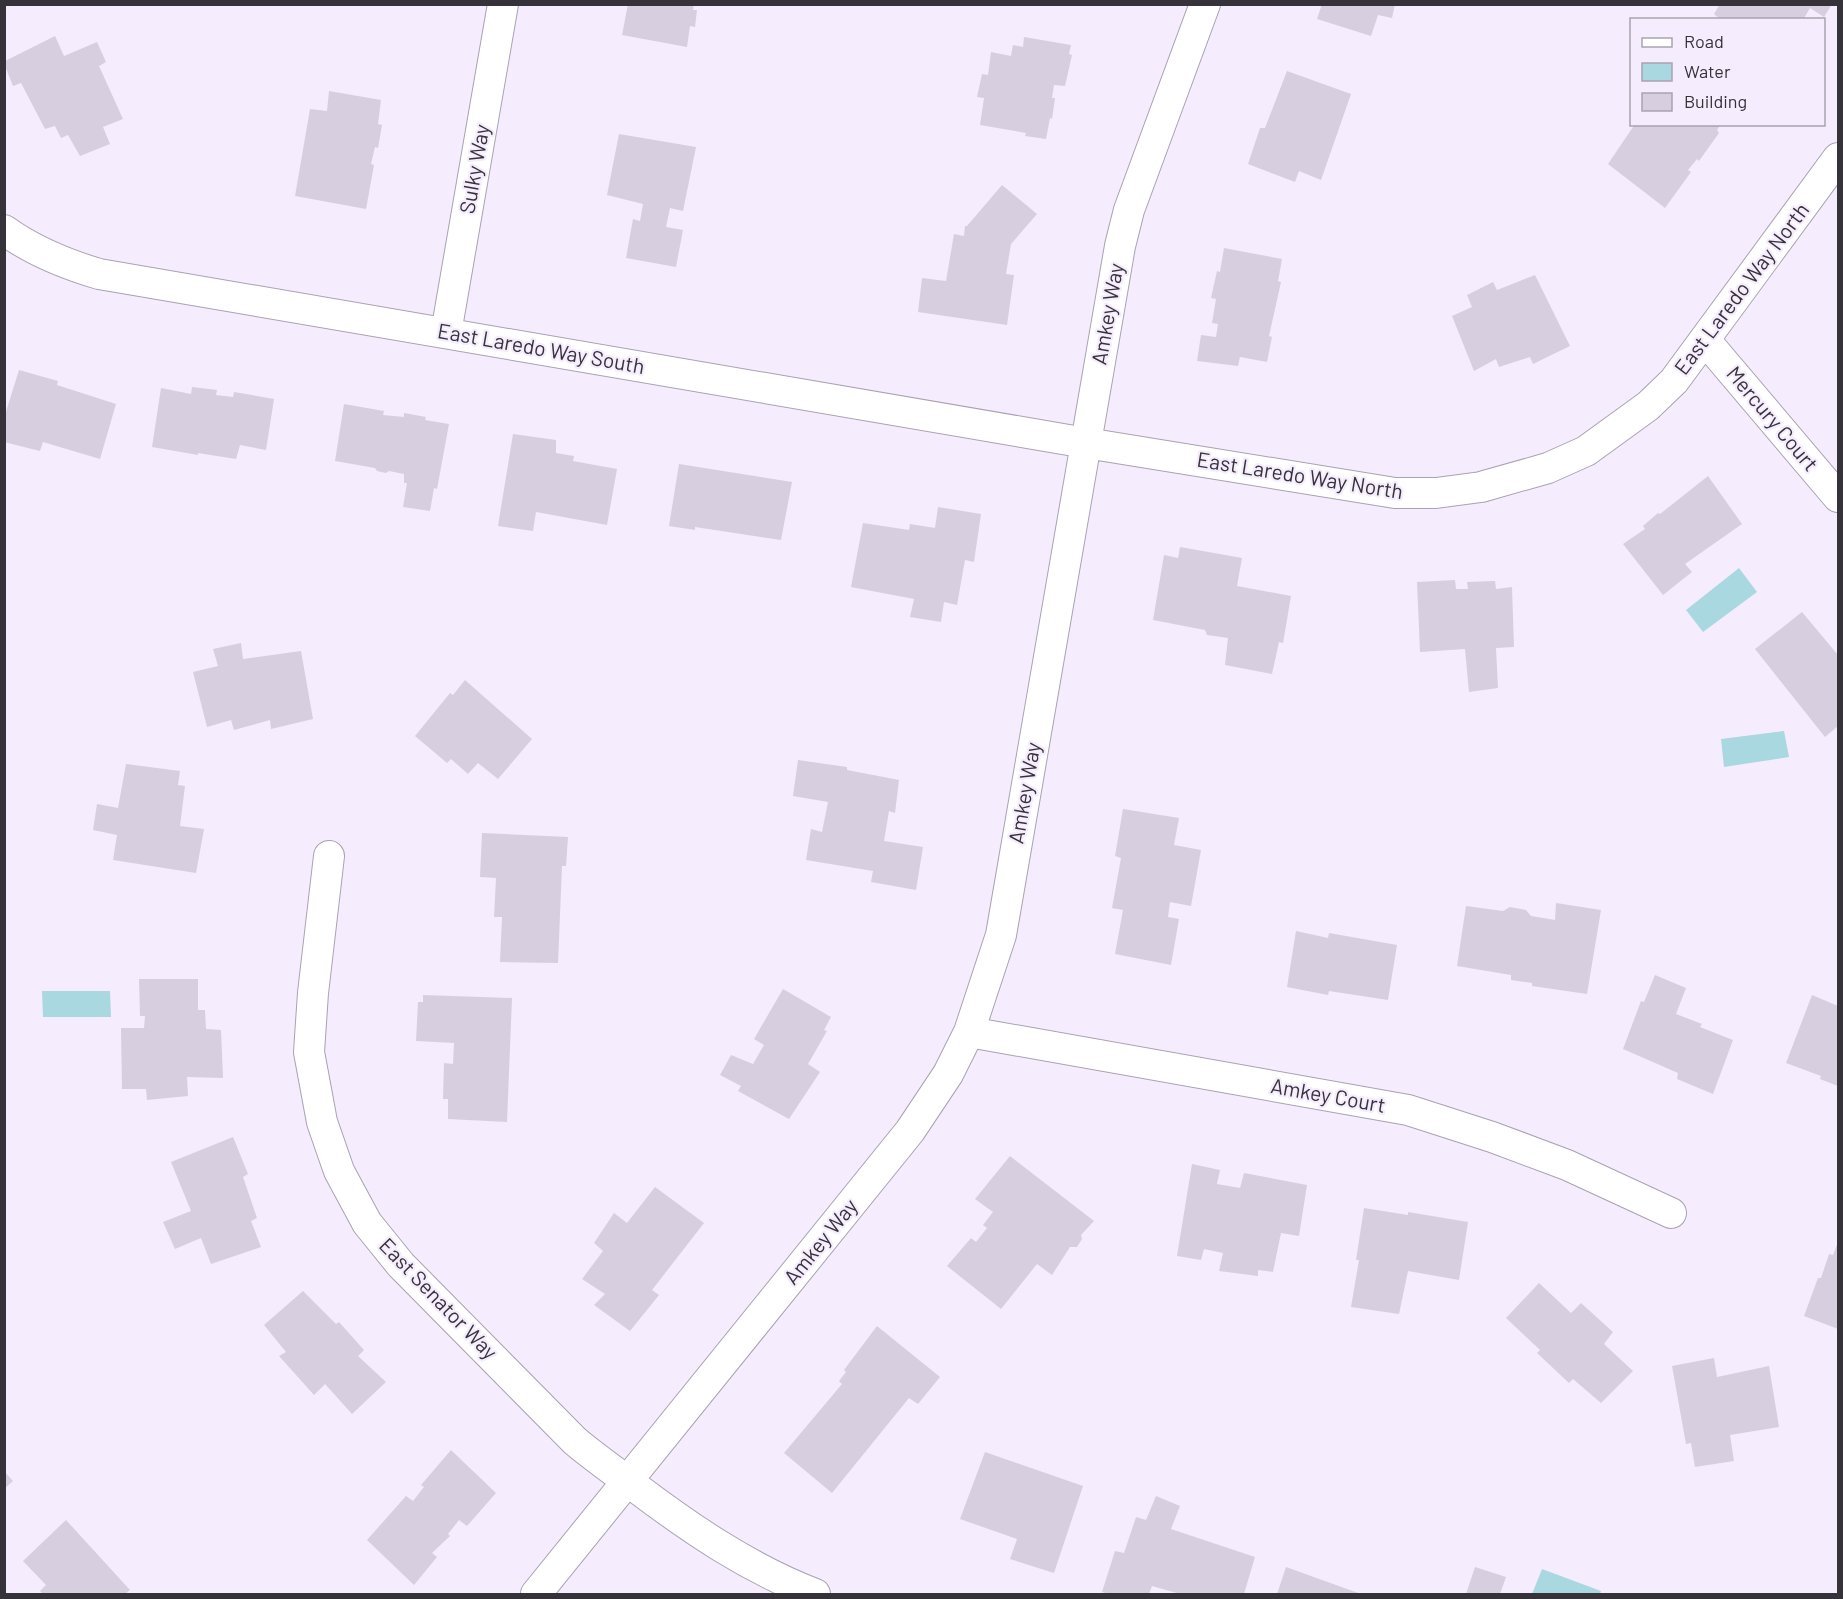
<svg xmlns="http://www.w3.org/2000/svg" width="1843" height="1599" viewBox="0 0 1843 1599" font-family="Barlow,sans-serif">
<style>
.water{fill:#aad8e1}
.building{fill:#d7cfe0}
.lines{fill:none;stroke-linecap:round;stroke-linejoin:round}
.street-casing{stroke:#a9a2b1;stroke-width:32}
.street{stroke:#fff;stroke-width:30}
.labels{text-anchor:middle;stroke-width:4.5;stroke-linejoin:round;paint-order:stroke}
.street-label{font-size:21px;fill:#363239;stroke:#f5ecfd}
</style>
<rect width="100%" height="100%" fill="#f5ecfd"/>
<path class="water" d="M1739,568L1757,592L1703,632L1686,610Z
M1784,731L1789,757L1724,767L1721,739Z
M42,991H110L111,1017H43Z
M1542,1569L1601,1591L1600,1594H1532Z"/>
<path class="building" d="M628,4H694L693,10H697L695,27L690,26L687,47L622,35Z
M1322,4H1395L1392,18L1378,15L1371,36L1317,19Z
M1720,4H1832L1824,17L1810,8L1803,20H1721L1714,14Z
M55,36L64,56L97,42L106,62L99,66L123,119L103,127L110,144L80,156L68,135L61,138L55,126L45,129L21,83L13,86L5,66V61Z
M1024,37L1071,45L1069,54L1072,55L1065,86L1054,85L1052,98H1055L1052,119L1050,118L1046,139L1025,136L1026,133L980,125L984,98L977,97L982,74L988,75L991,52L1011,56L1013,45L1023,47Z
M1287,71L1351,94L1321,180L1299,171L1295,182L1248,164L1260,128H1265Z
M329,91L381,100L378,124L382,125L378,148L375,147L371,164L374,165L366,209L295,196L310,109L327,111Z
M1635,124H1721L1717,130L1719,133L1699,161L1697,159L1688,170L1691,172L1665,208L1608,164Z
M619,134L696,147L683,211L670,208L666,227L683,230L676,267L626,258L633,219L640,221L643,204L607,195Z
M1002,185L1037,214L1011,244L1006,274L1014,275L1007,325L918,312L922,278L946,281L954,234L964,236L965,226H967Z
M1224,248L1282,259L1278,281L1281,282L1269,336L1272,337L1267,362L1240,357L1238,366L1197,361L1201,335L1216,337L1218,324L1212,323L1216,299L1211,298L1217,271L1220,272Z
M1535,275L1570,346L1533,364L1530,357L1499,367L1496,359L1474,371L1452,316L1472,307L1467,295L1493,282L1497,290Z
M19,370L58,381L57,385L116,404L100,459L43,442L40,451L4,442V418Z
M192,387L217,390L216,395L233,397L234,392L274,399L266,450L240,445L236,459L198,453V455L152,447L161,388L191,394Z
M344,404L384,411L383,415L404,417V413L426,417L425,420L449,424L437,489L434,488L430,511L403,507L407,483H404V474L389,471L386,473L377,471L375,468L335,461Z
M513,434L556,440V453L574,456L573,461L617,469L607,525L536,512L533,531L498,526Z
M679,464L792,482L781,540L695,527V530L669,526Z
M1708,476L1742,524L1685,564L1692,572L1663,595L1623,544L1645,529L1643,526L1658,513L1660,514Z
M938,507L981,514L974,562L965,560L957,605L944,602L941,622L910,617L914,599L851,587L863,523L909,530L910,524L935,528Z
M1180,547L1242,558L1237,586L1291,596L1283,643L1279,642L1272,674L1225,665L1228,638L1207,635L1205,630L1153,620L1164,555L1178,558Z
M1455,580L1456,589H1468L1467,582L1495,581L1496,589L1512,587L1514,647L1496,648L1498,688L1469,692L1465,649L1420,652L1417,582Z
M1802,612L1838,655V726L1825,737L1755,649Z
M241,643L243,659L301,651L313,719L271,729L270,720L234,730L231,720L207,727L193,672L218,666L213,649Z
M465,680L532,739L498,779L478,763L468,774L451,759L447,763L415,736L450,693L453,695Z
M798,760L847,767V770L899,780L895,813L889,811L884,841L923,847L916,890L871,882L873,871L806,860L811,829L822,832L828,802L793,796Z
M126,764L180,771L178,785L185,786L180,826L204,829L196,873L113,860L117,835L93,830L97,804L118,808Z
M1123,809L1179,818L1174,845L1201,850L1191,906L1170,902L1168,917L1179,919L1171,965L1115,954L1123,910L1112,908L1121,858L1115,856Z
M482,833L568,837L566,866H562L558,963L500,962L502,917H494L496,878L480,877Z
M1556,903L1601,910L1587,994L1532,986V983L1511,980V975L1457,966L1466,906L1503,911L1510,907L1526,910L1531,916L1555,920Z
M1296,931L1328,938L1329,933L1397,945L1388,1000L1329,991L1328,995L1287,987Z
M1655,975L1686,988L1676,1014L1702,1024L1700,1027L1733,1040L1713,1094L1677,1079L1678,1073L1623,1049L1641,1001L1644,1002Z
M139,979H198V1010H205L206,1029L221,1030L223,1078L187,1077L188,1096L147,1100L146,1089H122L121,1028H144L145,1016H140Z
M783,989L831,1017L824,1030L827,1031L808,1064L820,1072L789,1119L738,1091L741,1086L720,1075L731,1055L753,1064L764,1045L754,1039Z
M423,995L512,998L507,1122L448,1119V1099H443L444,1063L453,1064L454,1043L416,1041L418,1002H423Z
M1812,995L1838,1006V1086L1820,1079L1821,1076L1786,1063Z
M233,1137L248,1174L243,1177L257,1218L251,1221L261,1247L211,1264L201,1238L175,1249L163,1222L191,1211L171,1162Z
M1010,1156L1094,1221L1081,1235L1082,1239L1077,1247H1070L1052,1275L1037,1264L1001,1309L947,1266L971,1238L976,1242L987,1228L983,1225L993,1212L975,1199Z
M1192,1164L1220,1170L1217,1184L1240,1188L1244,1173L1307,1185L1299,1236L1281,1233L1273,1272L1258,1270V1276L1219,1271L1223,1253L1204,1249L1201,1260L1177,1256Z
M655,1187L704,1223L652,1290L659,1295L630,1331L594,1305L605,1294L582,1279L603,1251L594,1243L614,1213L627,1223Z
M1364,1208L1408,1215V1212L1468,1222L1459,1280L1408,1271L1399,1314L1351,1307L1359,1260H1356Z
M1838,1242V1329L1804,1316L1818,1278H1821L1829,1254L1833,1255Z
M1539,1283L1571,1313L1581,1303L1613,1332L1604,1344L1633,1371L1601,1403L1573,1379L1569,1383L1537,1353L1540,1350L1506,1318Z
M303,1291L336,1324L339,1322L364,1350L358,1356L386,1382L352,1414L325,1384L314,1395L279,1356L286,1352L264,1325Z
M877,1326L940,1377L918,1404L909,1398L832,1493L784,1453L842,1384L839,1381L846,1372L844,1370Z
M1714,1358L1717,1377L1769,1366L1779,1427L1730,1435L1734,1461L1695,1467L1691,1443L1686,1444L1672,1366Z
M451,1450L496,1493L467,1526L459,1520L448,1534L450,1536L432,1553L437,1557L414,1585L367,1540L406,1496L413,1501L424,1487L421,1485Z
M985,1452L1083,1486L1054,1573L1010,1559L1017,1539L960,1519Z
M4,1471L13,1481L4,1489Z
M1156,1496L1180,1506L1171,1529L1255,1557L1244,1594H1180L1152,1586L1149,1594H1109L1102,1592L1115,1551L1124,1553L1136,1517L1146,1520Z
M66,1520L130,1590L125,1594H43L40,1591L46,1585L23,1561Z
M1286,1567L1361,1594H1277Z
M1475,1567L1506,1577L1500,1594H1466Z"/>
<g class="lines">
<defs>
<path id="street" d="M4,230C33,251 65,264 99,274L1086,443L1395,493H1436L1481,487L1548,468L1586,451L1648,406L1674,381L1838,158
M446,333L503,4
M1705,340L1838,497
M329,856L313,993L309,1052L322,1122L339,1171L367,1223L401,1265L575,1441C594,1457 614,1471 634,1486C691,1529 748,1568 815,1594
M969,1032L1408,1110L1492,1137L1567,1165L1671,1213
M536,1594L910,1131L948,1074L969,1032L1001,935L1120,246L1129,210L1205,4"/>
</defs>
<use href="#street" class="street-casing"/>
<use href="#street" class="street"/>
</g>
<g class="labels">
<g class="street-label">
<text transform="translate(475 169) rotate(-80)" y="7">Sulky Way</text>
<text transform="translate(1742 289) rotate(-53)" y="7">East Laredo Way North</text>
<text transform="translate(1108 314) rotate(-80)" y="7">Amkey Way</text>
<text transform="translate(541 349) rotate(10)" y="7">East Laredo Way South</text>
<text transform="translate(1772 419) rotate(50)" y="7">Mercury Court</text>
<text transform="translate(1300 476) rotate(9)" y="7">East Laredo Way North</text>
<text transform="translate(1025 793) rotate(-80)" y="7">Amkey Way</text>
<text transform="translate(1328 1096) rotate(10)" y="7">Amkey Court</text>
<text transform="translate(821 1242) rotate(-51)" y="7">Amkey Way</text>
<text transform="translate(438 1299) rotate(46)" y="7">East Senator Way</text>
</g>
</g>
<rect width="1843" height="1599" fill="none" stroke="#363239" stroke-width="12"/>
<rect x="1630" y="18" width="195" height="108" fill="#f5ecfd" stroke="#a9a2af" stroke-width="1.5"/>
<rect x="1642" y="38" width="30" height="9" fill="#ffffff" stroke="#a9a2af" stroke-width="1.5"/>
<text x="1684" y="48" font-size="18" fill="#363239">Road</text>
<rect x="1642" y="63" width="30" height="18" fill="#aad8e1" stroke="#a9a2af" stroke-width="1.5"/>
<text x="1684" y="78" font-size="18" fill="#363239">Water</text>
<rect x="1642" y="93" width="30" height="18" fill="#d7cfe0" stroke="#a9a2af" stroke-width="1.5"/>
<text x="1684" y="108" font-size="18" fill="#363239">Building</text>
</svg>
